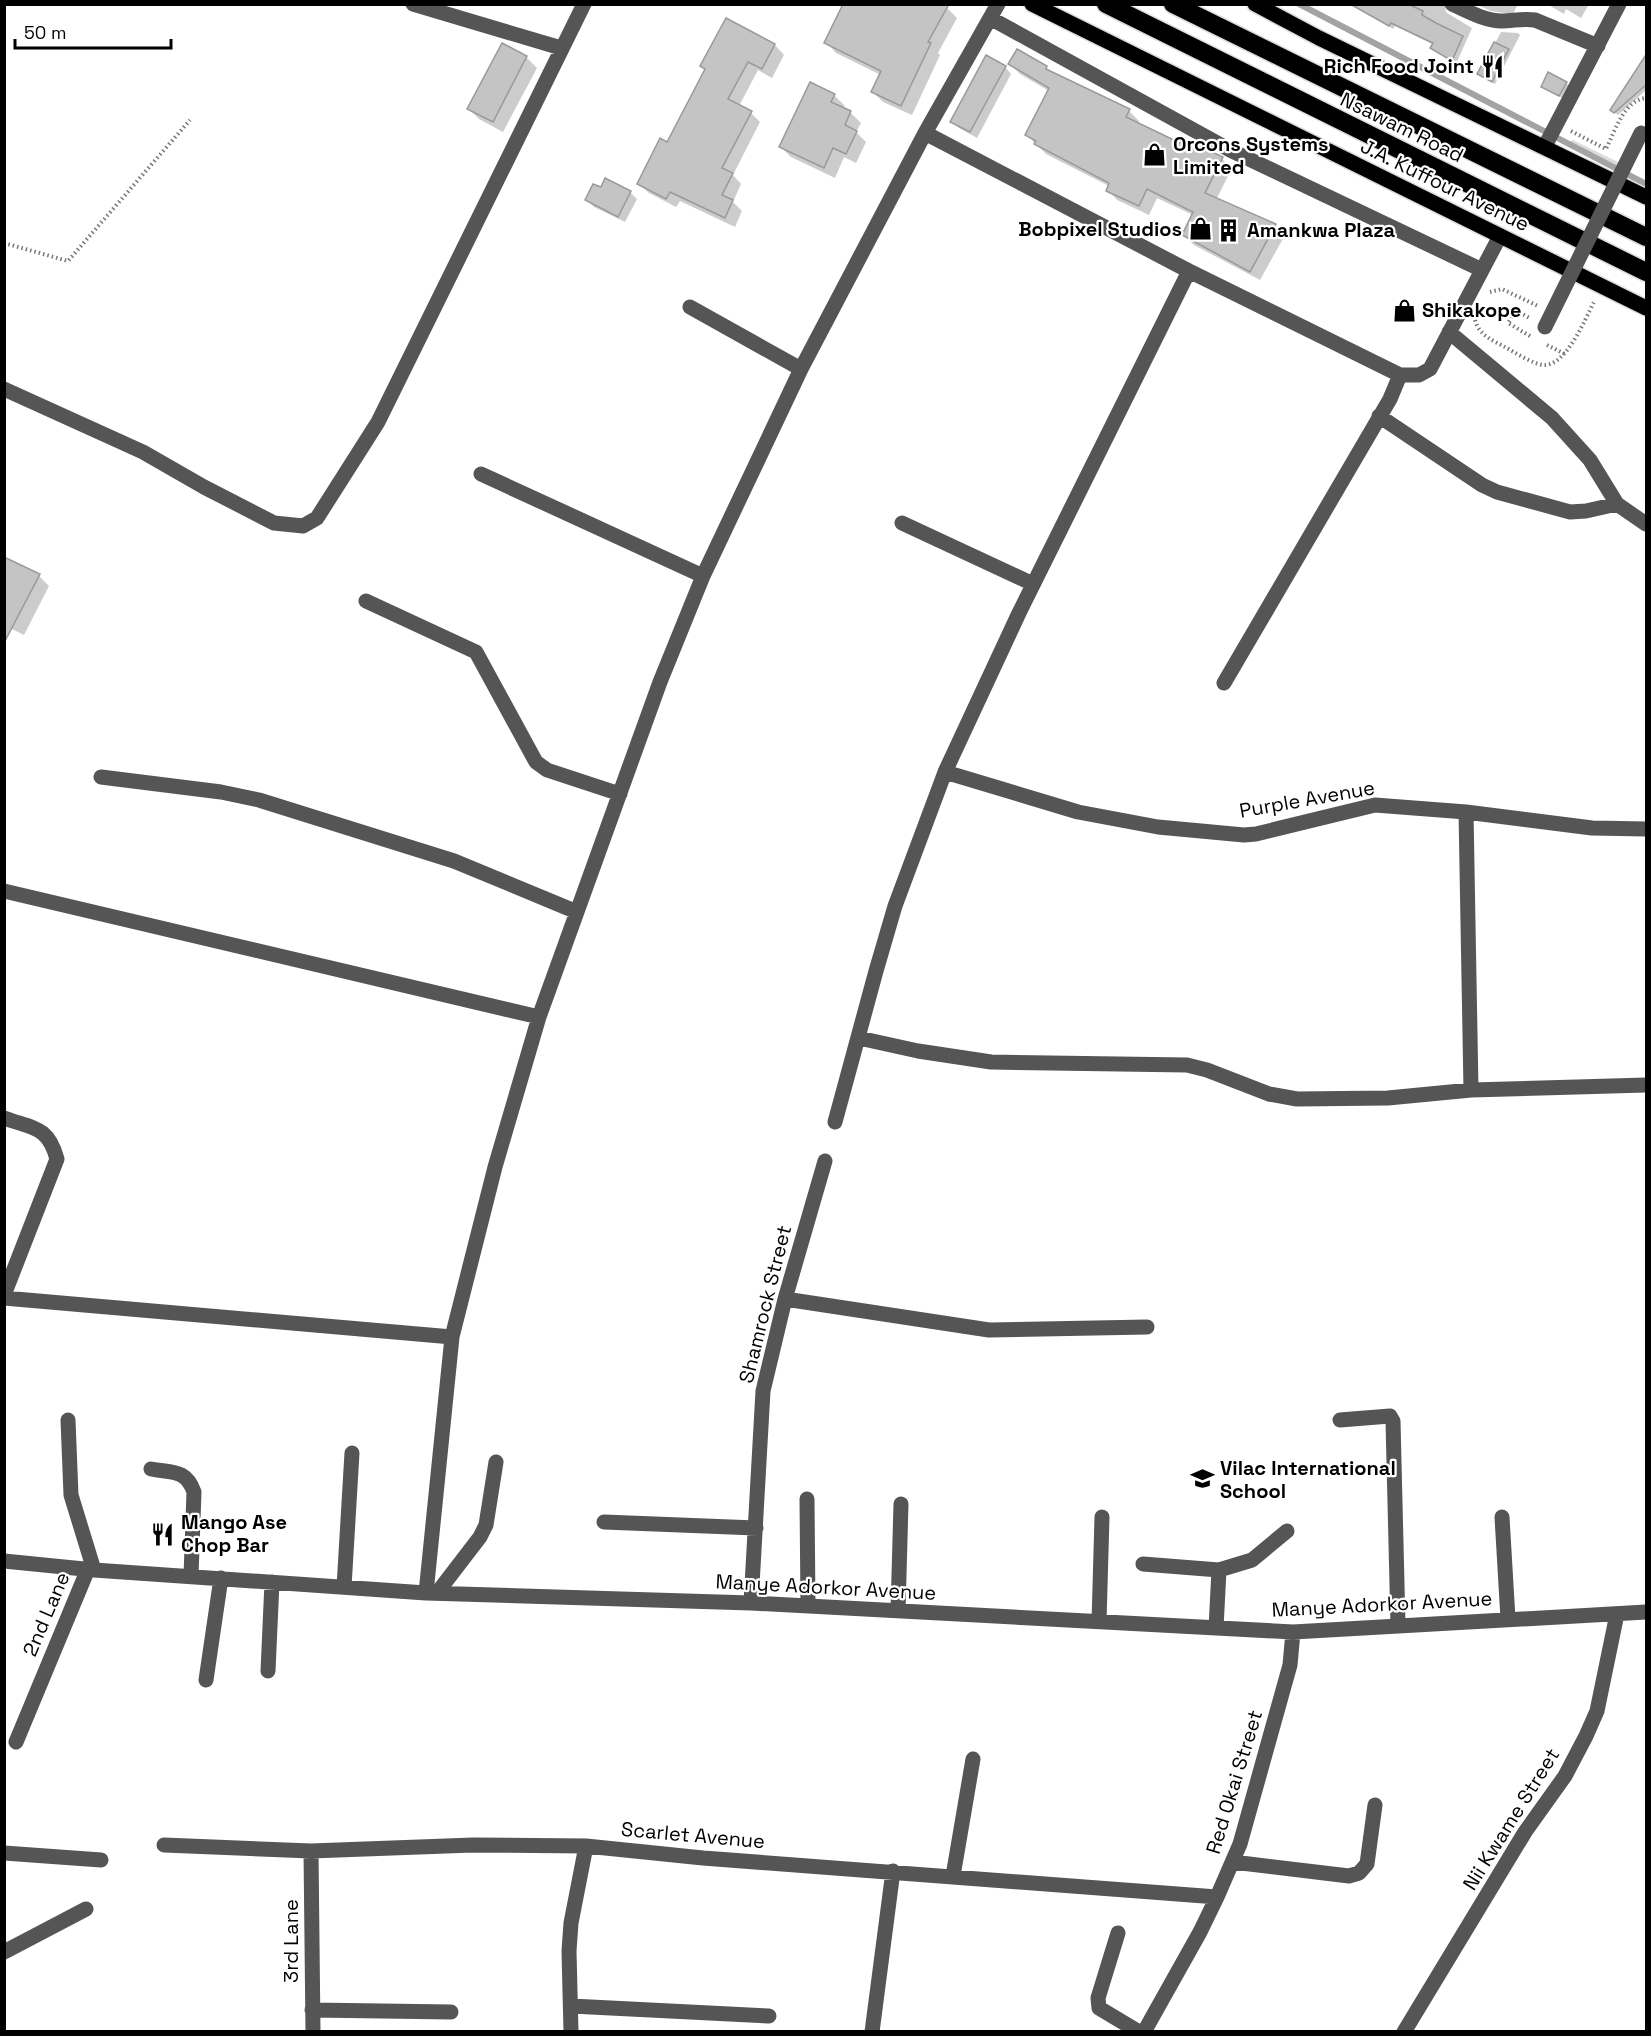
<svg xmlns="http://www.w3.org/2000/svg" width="1651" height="2036" viewBox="0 0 1651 2036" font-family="'Space Grotesk',sans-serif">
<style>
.green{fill:#dcdcdc}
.shadow{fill:#0003}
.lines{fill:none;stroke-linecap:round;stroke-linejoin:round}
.stream{stroke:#a3a3a3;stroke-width:6}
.building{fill:#c4c4c4;stroke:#999;stroke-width:1.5}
.major-casing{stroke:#dbdbdb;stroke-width:18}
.highway-casing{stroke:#dbdbdb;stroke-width:21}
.path{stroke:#777;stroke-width:4;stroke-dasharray:1.5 3;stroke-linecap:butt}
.minor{stroke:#555;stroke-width:15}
.major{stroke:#000;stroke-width:15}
.highway{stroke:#000;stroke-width:18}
.minor-bridge{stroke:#555;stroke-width:15}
.labels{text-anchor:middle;stroke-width:4.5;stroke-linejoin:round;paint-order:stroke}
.poi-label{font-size:20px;font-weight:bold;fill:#000;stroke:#fff;text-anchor:start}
.street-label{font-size:20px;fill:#000;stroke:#fff}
</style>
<rect width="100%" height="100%" fill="#fff"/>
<path class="green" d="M1573,140L1620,163L1618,168L1570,145V141Z"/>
<path class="shadow" d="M1350,4H1447L1445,9L1447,13L1472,28L1456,64L1436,52L1432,48L1434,45L1395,26L1393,29Z
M1475,4H1518L1513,14H1510L1491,11Z
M1547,4H1589L1581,18L1566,9L1564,14Z
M947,8L957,18L938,53L940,55L912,115L883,102L873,92L881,75L836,53L826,42Z
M727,20L775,45L784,55L772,78L758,70L739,106L751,113L760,122L733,175L741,184L733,202L742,211L735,227L680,201L676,207L649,193L639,184L668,144L706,71L702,66Z
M1501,32L1518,33L1520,35L1495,84L1479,74Z
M526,57L537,68L503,132L479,119L469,109Z
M1646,58V90L1618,115L1612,110Z
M1010,64L1046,68L1053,74L1129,111L1139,121L1137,124L1181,145L1184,140L1222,159L1232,168L1216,200L1275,225L1285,235L1260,280L1194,245L1184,235L1193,215L1157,198L1149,215L1117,200L1108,190L1109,186L1046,154L1026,134L1049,91L1020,74Z
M1005,67L1011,74L977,138L959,128L952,122Z
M1566,83L1569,86L1562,98L1542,87Z
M834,95L845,106L843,109L850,112L861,123L856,132L866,142L856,163L844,157L835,178L791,157L781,147Z
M630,192L637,199L625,222L594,207L587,200Z
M39,576L49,586L24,635L4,625Z"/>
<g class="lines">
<path class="stream" d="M1299,4L1646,184"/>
</g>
<path class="building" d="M843,4H949L928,42L931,43L901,106L871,92L881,71L824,43Z
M1350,4H1408L1423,11L1422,15L1436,23L1463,36L1452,61L1430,48L1433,43L1391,23L1389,26Z
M726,18L775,44L762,69L748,62L728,99L752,111L722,168L733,173L722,195L733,200L725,218L670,192L666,199L637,184L660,138L667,142L705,69L700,66Z
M1494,42L1509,49L1492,82L1477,74Z
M502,43L527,56L493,122L467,109Z
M1017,49L1047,66L1046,69L1130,109L1126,117L1180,143L1183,138L1223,157L1205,193L1276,224L1250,272L1182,235L1193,212L1147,189L1139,206L1106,191L1109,183L1034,144L1036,141L1025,135L1049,88L1008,64Z
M1647,53V84L1614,113L1610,110Z
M986,55L1006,66L970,132L950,122Z
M1548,72L1567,82L1559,96L1541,87Z
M810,82L835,94L831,102L851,111L845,125L857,131L846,154L833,148L824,168L779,147Z
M605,178L631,191L618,217L585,200L593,184L601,187Z
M4,557L40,574L4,643Z"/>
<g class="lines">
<defs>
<path id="major" d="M1032,4L1646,308
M1255,4L1319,38L1646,197"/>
<path id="highway" d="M1106,4L1646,272
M1173,4L1646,237"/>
</defs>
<use href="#major" class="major-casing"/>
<use href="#highway" class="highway-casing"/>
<path class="path" d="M1571,131L1606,149C1615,131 1624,100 1646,98
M4,243L68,261L190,120
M1490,292L1502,289L1538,306
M1475,320C1479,335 1492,340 1505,347C1514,352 1533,364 1543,365C1566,367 1585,319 1594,302
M1530,336L1508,323L1516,310L1531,319
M1547,345L1565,354"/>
<path class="minor" d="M413,4L561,48
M1452,4C1467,11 1485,21 1502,21C1513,21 1523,18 1535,20L1598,46
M990,18L1230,150L1482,270
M925,133L1189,271L1400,375H1419L1430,369L1500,236
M1545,146L1619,4
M690,307L801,369
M1449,332L1552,418L1590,460L1617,504L1646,524
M4,389L143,452L204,487L274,523L303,526L317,518L378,422L584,4
M1379,416L1482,485L1497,492L1570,512L1586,511L1617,504
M481,474L703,576
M902,523L1033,584
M366,601L476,652L536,762L547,770L620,794
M1224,683L1390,399L1400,375
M945,772L1078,812L1158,827L1244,835L1256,834L1375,805L1466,812L1592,828L1646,829
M101,777L221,792L259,800L454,861L577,912
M1466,812L1471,1090
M4,891L539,1017
M859,1038L918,1051L991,1062L1187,1065L1207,1070L1269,1094L1297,1099L1388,1098L1471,1090L1646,1085
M4,1118C34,1129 48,1126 57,1159L4,1295
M835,1122L876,971L895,906L945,772L1019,613L1189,271
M4,1298L452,1337
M785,1299L989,1330L1147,1327
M68,1420L71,1495L94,1570
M1340,1420L1390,1416L1393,1421L1398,1625
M151,1469C172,1473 186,1469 194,1492L191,1576
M807,1499L808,1606
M1502,1517L1508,1619
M604,1522L756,1528
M4,1561L94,1570L426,1593L751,1603L1293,1632L1646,1612
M1143,1564L1219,1570L1252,1560L1287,1531
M344,1587L352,1453
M426,1593L452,1337L495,1167L539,1017L660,682L703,576L801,369L925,133L998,4
M437,1593L480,1537L486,1525L496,1462
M751,1603L763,1391L785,1299L825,1161
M898,1611L901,1504
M1099,1622L1102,1517
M1216,1628L1219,1570
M268,1671L272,1582
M206,1680L221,1578
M16,1742L88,1569
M164,1845L311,1851L473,1845L586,1846L703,1858L1217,1897
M311,1851L313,2032
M4,1853L101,1860
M1233,1862L1349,1876L1359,1873L1367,1864L1375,1805
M953,1876L973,1759
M1118,1933L1098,1998L1099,2008L1139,2032
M4,1952L86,1909
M571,2006L769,2016
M312,2010L451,2012
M571,2032L569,1951L571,1923L586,1846
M872,2032L893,1871
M1144,2032L1200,1932L1217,1897L1240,1844L1290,1665L1293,1632
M1404,2032L1525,1832L1565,1776L1586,1736L1597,1711L1617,1614"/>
<use href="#major" class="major"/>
<use href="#highway" class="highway"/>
<path class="minor-bridge" d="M1545,327L1641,133"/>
</g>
<defs>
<symbol id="restaurant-bare" viewBox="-9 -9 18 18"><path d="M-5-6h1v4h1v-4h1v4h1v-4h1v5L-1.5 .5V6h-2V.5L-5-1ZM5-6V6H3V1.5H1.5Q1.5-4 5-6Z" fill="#000" stroke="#fff" stroke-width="2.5" paint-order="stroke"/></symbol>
<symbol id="shop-bare" viewBox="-9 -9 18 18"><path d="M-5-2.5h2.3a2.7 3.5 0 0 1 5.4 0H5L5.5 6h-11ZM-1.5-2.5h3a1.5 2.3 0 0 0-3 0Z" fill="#000" stroke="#fff" stroke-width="2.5" paint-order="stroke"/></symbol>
<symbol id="building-bare" viewBox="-9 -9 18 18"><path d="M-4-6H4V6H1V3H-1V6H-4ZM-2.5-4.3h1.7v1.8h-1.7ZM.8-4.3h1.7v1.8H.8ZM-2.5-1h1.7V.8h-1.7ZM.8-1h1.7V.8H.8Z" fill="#000" stroke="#fff" stroke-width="2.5" paint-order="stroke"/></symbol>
<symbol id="school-bare" viewBox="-9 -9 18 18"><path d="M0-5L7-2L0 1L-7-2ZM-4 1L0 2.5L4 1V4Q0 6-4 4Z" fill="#000" stroke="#fff" stroke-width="2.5" paint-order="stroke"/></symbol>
</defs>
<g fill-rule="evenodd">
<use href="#restaurant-bare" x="1476" y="50" width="33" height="33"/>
<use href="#shop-bare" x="1138" y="138" width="33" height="33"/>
<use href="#shop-bare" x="1184" y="212" width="33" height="33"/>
<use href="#building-bare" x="1212" y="214" width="33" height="33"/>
<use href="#shop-bare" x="1388" y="294" width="33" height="33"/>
<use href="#school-bare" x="1186" y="1462" width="33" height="33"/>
<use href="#restaurant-bare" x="146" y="1518" width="33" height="33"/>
</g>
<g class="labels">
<g class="poi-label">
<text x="1474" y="73" text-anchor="end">Rich Food Joint</text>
<text x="1173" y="151">Orcons Systems<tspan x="1173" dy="23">Limited</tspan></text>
<text x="1182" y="236" text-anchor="end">Bobpixel Studios</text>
<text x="1247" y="237">Amankwa Plaza</text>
<text x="1422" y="317">Shikakope</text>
<text x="1220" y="1475">Vilac International<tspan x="1220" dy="23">School</tspan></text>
<text x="181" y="1529">Mango Ase<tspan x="181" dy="23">Chop Bar</tspan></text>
</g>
<g class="street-label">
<text transform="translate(1402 127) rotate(26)" y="7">Nsawam Road</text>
<text transform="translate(1445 185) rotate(26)" y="7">J.A. Kuffour Avenue</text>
<text transform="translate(1307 799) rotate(-10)" y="7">Purple Avenue</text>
<text transform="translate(765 1304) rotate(-76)" y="7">Shamrock Street</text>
<text transform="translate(826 1587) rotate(3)" y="7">Manye Adorkor Avenue</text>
<text transform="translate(1382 1604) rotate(-3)" y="7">Manye Adorkor Avenue</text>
<text transform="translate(46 1614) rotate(-67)" y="7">2nd Lane</text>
<text transform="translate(1234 1782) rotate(-73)" y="7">Red Okai Street</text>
<text transform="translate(1511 1819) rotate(-58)" y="7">Nii Kwame Street</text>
<text transform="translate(693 1835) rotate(5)" y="7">Scarlet Avenue</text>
<text transform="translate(291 1941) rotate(-90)" y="7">3rd Lane</text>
</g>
</g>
<rect width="1651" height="2036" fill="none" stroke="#000000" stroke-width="12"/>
<path d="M15 39v9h156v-9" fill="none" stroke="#000000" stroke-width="3"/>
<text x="24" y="39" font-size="18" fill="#000000" stroke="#ffffff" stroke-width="4.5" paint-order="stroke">50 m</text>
</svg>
